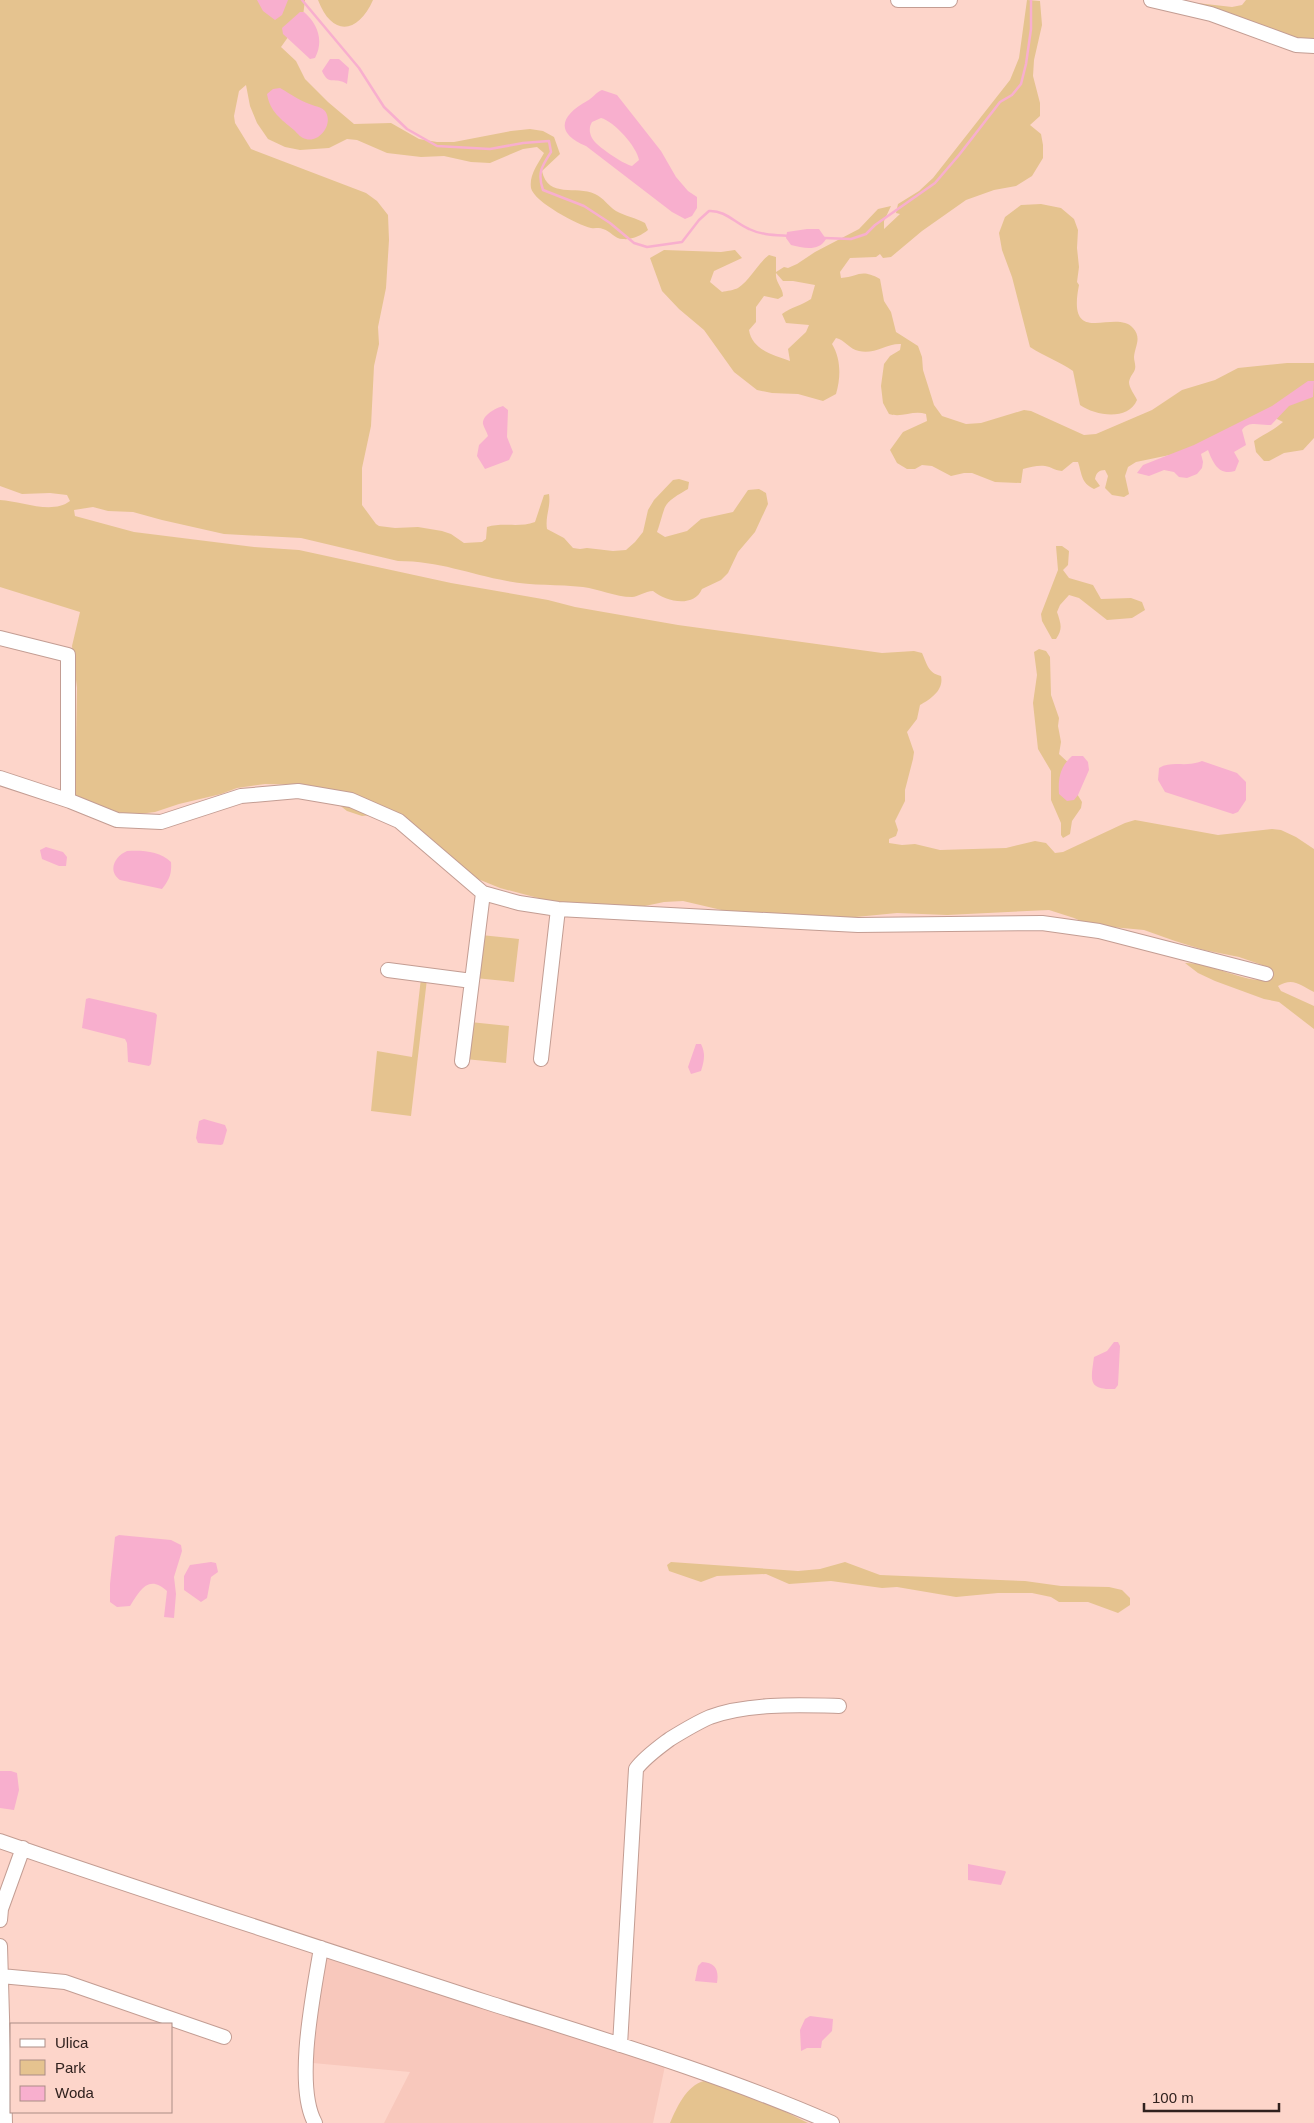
<svg xmlns="http://www.w3.org/2000/svg" width="1314" height="2123" viewBox="0 0 1314 2123" font-family="Helvetica,sans-serif">
<style>
.built{fill:#f8c8bc}
.green{fill:#e5c38f;fill-rule:evenodd}
.water{fill:#f8afce;fill-rule:evenodd}
.lines{fill:none;stroke-linecap:round;stroke-linejoin:round}
.stream{stroke:#f8afce;stroke-width:2.5}
.minor-casing{stroke:#c39d93;stroke-width:16}
.minor{stroke:#fff;stroke-width:14}
</style>
<rect width="100%" height="100%" fill="#fdd5ca"/>
<path class="built" d="M324,1953L665,2066L653,2123H384L410,2072L313,2063Z"/>
<path class="green" d="M0,0H305L303,16L281,47L296,61L305,79L328,102L354,124L391,123L419,139L437,142H454L511,131L530,129L543,131L554,137L560,154L542,171C548,199 576,185 595,194C604,198 608,206 616,211C625,216 636,218 645,223L648,230C642,235 632,240 623,239C614,239 611,231 603,229C599,227 595,229 591,228C578,225 534,202 531,188C529,175 538,164 544,153L537,147L523,149L490,163L471,162L444,156L421,157L387,153L357,140L347,139L329,148L300,150L285,147L268,139L257,123L250,106L246,85L239,91L234,116L235,123L251,149L366,193L377,201L388,215L389,240L386,288L378,327L379,344L374,366L371,426L362,468V505L376,524L379,526L395,528L418,527L442,531L451,534L464,543L482,542L486,539L487,527C503,522 519,528 535,522L544,495L549,494C551,507 545,516 547,529L564,538L573,548L580,549L587,548L613,551L626,550L635,542L643,532L648,510L654,500L673,480L679,479L689,482L688,489C660,505 667,504 657,532L665,537L687,531L701,519L733,512L748,490L759,489L766,493L768,504L755,532L738,552L728,573L721,580L702,589C694,608 666,602 653,591C645,591 638,597 632,597C615,597 599,589 583,587C558,584 532,586 507,581C469,574 439,561 398,561L301,538L224,534L162,520L133,512L108,511L93,507L74,510L75,516L134,532L254,547L299,550L451,583L548,600L575,607L678,625L882,653L914,651L922,653C927,664 928,673 941,676C944,690 931,699 920,705L917,719L907,732L914,752L913,759L905,790V801L895,821L898,830L896,836L889,839V843L902,845L915,844L940,850L1006,848L1035,841L1046,843L1055,853L1063,852L1125,823L1135,820L1218,835L1272,829L1281,830L1296,837L1314,849V992C1300,985 1293,977 1278,986L1281,991L1314,1006V1029L1279,1002L1264,999L1215,981L1198,973L1185,963C1215,963 1241,983 1270,980L1268,967L1239,957L1204,950L1175,941L1144,930L1090,925L1074,918L1049,910L947,915L897,913L835,919L743,915L683,901L664,902L640,907L553,902L500,888L473,877L432,842L391,813L362,816L347,811L338,804L325,790L310,785L265,784L237,788L221,794L179,804L155,812L131,815L104,809L75,795L77,688L72,646L80,612L0,587V500C21,501 52,515 70,501L67,495L50,493L22,494L0,486Z
M318,0H373C358,34 332,37 318,0Z
M1027,0L1040,1L1042,25L1034,60L1033,76L1040,103V116L1030,125L1041,134L1043,145V158L1032,176L1016,186L994,190L966,200L922,231L891,257L883,258L880,254L876,257L850,258L840,272L841,278C859,277 860,268 880,279L884,301L891,312L896,332L918,346L922,357L923,370L934,405L942,416L966,424L981,423L1024,410L1031,411L1084,435L1096,434L1152,410L1182,390L1215,380L1238,368L1287,363H1314V438L1303,450L1284,453L1269,461H1264L1256,452L1254,441C1264,434 1274,430 1283,422L1267,414L1189,451L1136,462L1128,467L1125,476L1129,494L1124,497L1112,495L1105,488L1108,476L1105,470C1099,470 1096,473 1095,479L1100,486L1094,489C1081,483 1082,474 1078,462H1073L1062,471C1053,470 1052,467 1045,466C1038,465 1031,467 1023,469L1021,483L995,482L972,473H964L951,476L932,466L922,465L915,469H907L897,463L890,450L903,432L927,421L926,414C913,410 902,418 889,414L883,403L881,386L884,364L890,356L900,350L901,344C887,343 874,355 859,351C849,349 845,340 836,338L832,344C841,359 841,377 836,394L823,401L798,394L772,393L757,390L734,372L704,330L679,309L662,291L650,258L664,250L721,252L735,250L742,258L714,271L710,282L722,292C727,291 734,290 738,288C751,279 757,264 769,255L776,257V272L784,267L788,268L797,264L815,252L859,229L878,209L891,206L884,221V229L900,214L896,213L898,204L919,191L933,178L1010,80L1019,58ZM776,273L783,281H793L815,285L811,299C801,306 791,307 782,314L786,323L809,325L806,332L788,349L790,361C774,355 752,350 749,330L756,322V307L764,296L778,299L783,296C783,287 775,283 776,273Z
M1246,0H1314V45L1212,11L1197,3L1232,7L1242,5Z
M1041,204L1061,208L1074,219L1078,230L1077,248L1079,267L1077,282L1079,285C1066,349 1115,308 1133,328C1142,338 1135,346 1134,357C1134,361 1136,365 1135,369C1134,373 1130,376 1129,382C1129,388 1135,395 1137,400C1128,421 1096,416 1080,405L1073,371C1059,361 1045,357 1030,347L1012,277L1002,250L999,233L1005,217L1021,205Z
M1056,546H1062L1069,551L1068,565L1063,570L1069,578L1093,585L1101,599L1131,598L1142,602L1145,610L1132,618L1107,620L1079,598L1069,595L1060,605L1057,612C1061,624 1063,629 1056,639H1052L1042,621L1041,614L1058,570Z
M1039,649L1046,651L1050,657L1051,695L1059,718L1058,726L1061,742L1059,754L1072,766L1074,789L1082,802L1081,808L1072,821L1070,834L1063,838L1061,835V823L1051,800V771L1038,749L1033,703L1037,675L1034,652Z
M481,935L519,939L514,982L475,978Z
M421,978L427,979L411,1116L371,1111L377,1051L412,1057Z
M470,1022L509,1026L506,1063L465,1059Z
M671,1562L798,1571L820,1569L845,1562L880,1575L1025,1581L1061,1586L1109,1587L1122,1590L1130,1598V1605L1118,1613L1088,1602H1059L1051,1597L1032,1593H998L956,1597L897,1587L882,1588L831,1581L789,1584L766,1574L717,1576L701,1582L669,1571L667,1565Z
M704,2081L756,2097L808,2123H670C677,2107 686,2086 704,2081Z"/>
<path class="water" d="M257,0H288L282,15L275,20L263,11Z
M300,12H304C318,24 324,41 315,58L310,59L283,34L282,28Z
M330,59H339L349,68L347,84C335,76 329,87 322,71Z
M280,88C292,95 302,102 315,106C319,107 322,108 325,111C334,123 320,143 306,139C301,138 298,134 294,130C281,119 270,112 267,94L273,89Z
M602,90L617,95L661,151L676,177L688,191L697,197V208L692,216L685,219L672,212L586,146C555,133 560,116 587,101C593,98 596,92 602,90ZM601,118C614,121 637,147 639,160L632,166C623,164 596,146 592,138C589,132 589,127 592,122Z
M807,229H819L826,239C819,252 803,248 791,245L786,238L787,232Z
M1308,381H1314L1313,397L1289,406L1271,425C1260,426 1249,420 1242,430L1246,445L1234,452L1239,461L1235,471C1219,476 1213,463 1208,450L1201,454L1203,462L1202,468L1197,474L1187,478L1179,477L1174,472L1164,470L1149,476L1137,473L1143,465L1194,445L1272,406Z
M503,406L508,410L507,437L513,452L509,460L485,469L477,456L479,445L488,436C487,432 484,428 483,424C482,415 496,408 503,406Z
M1072,756H1083L1088,762L1089,770L1078,795L1074,800L1067,801L1059,794C1058,778 1060,767 1072,756Z
M1202,761L1237,773L1246,782V800L1238,812L1233,814L1165,792L1158,780L1159,768C1173,760 1185,768 1202,761Z
M46,847L63,852L67,857L66,866H59L42,859L40,850Z
M127,851C142,850 160,851 171,862C172,874 169,880 162,889L120,880C107,871 115,856 127,851Z
M89,998L155,1013L157,1015L151,1064L149,1066L128,1062L127,1043L125,1039L82,1028L86,999Z
M696,1044H701C706,1054 704,1061 701,1071L691,1074L688,1067Z
M204,1119L225,1125L227,1130L223,1144L221,1145L198,1143L196,1138L199,1121Z
M1114,1342H1118L1120,1346L1118,1385L1115,1389C1087,1390 1091,1380 1094,1357L1107,1351Z
M119,1535L171,1540L181,1545L182,1551L174,1577L176,1594L174,1618L164,1617L167,1591C148,1573 139,1592 130,1606L117,1607L110,1602V1584L115,1537Z
M211,1562L216,1563L218,1572L211,1577L207,1598L201,1602L184,1590V1576L190,1565Z
M0,1771H11L17,1773L19,1790L14,1810L0,1808Z
M968,1864L1005,1871L1006,1872L1001,1885L968,1880Z
M702,1962C716,1963 719,1970 717,1983L695,1981L698,1966Z
M810,2016L833,2019L832,2031L822,2041L821,2048H807L801,2051L800,2030L805,2019Z"/>
<g class="lines">
<path class="stream" d="M302,0L359,68L384,107L407,129L437,146L490,149L523,143L549,141L551,152C542,166 537,173 543,190L584,206L610,223L634,243L647,247L682,242L699,220L709,211C725,210 735,223 749,229C761,235 776,235 789,236
M824,238L851,239L866,234L875,225L935,183L959,155L1000,102L1012,95L1021,84L1026,64L1031,29V0"/>
<defs>
<path id="minor" d="M898,0H950
M1151,0L1211,14L1296,45L1314,46
M0,638L68,655V800
M0,778L70,801L117,820L161,822L241,796L298,791L351,800L399,821L483,893L519,903L558,909L858,925L1042,923L1099,931L1266,974
M388,970L472,981
M541,1059L558,909
M462,1061L483,893
M0,1841C161,1897 324,1949 486,2002C602,2039 720,2074 832,2123
M0,1920L1,1909L23,1848
M0,1946L5,2123
M1,1976L65,1982L224,2037
M620,2045L636,1769C645,1757 658,1748 670,1739C683,1731 696,1723 710,1717C748,1703 799,1705 839,1706
M315,2123C294,2085 314,1991 321,1948"/>
</defs>
<use href="#minor" class="minor-casing"/>
<use href="#minor" class="minor"/>
</g>
<rect x="10" y="2023" width="162" height="90" fill="#fdd5ca" stroke="#ab8d85"/>
<rect x="20" y="2039" width="25" height="8" fill="#ffffff" stroke="#ab8d85"/>
<text x="55" y="2048" font-size="15" fill="#30211e">Ulica</text>
<rect x="20" y="2060" width="25" height="15" fill="#e5c38f" stroke="#ab8d85"/>
<text x="55" y="2073" font-size="15" fill="#30211e">Park</text>
<rect x="20" y="2086" width="25" height="15" fill="#f8afce" stroke="#ab8d85"/>
<text x="55" y="2098" font-size="15" fill="#30211e">Woda</text>
<path d="M1144 2103v8h135v-8" fill="none" stroke="#30211e" stroke-width="2.5"/>
<text x="1152" y="2103" font-size="15" fill="#30211e" stroke="#fdd5ca" stroke-width="4" paint-order="stroke">100 m</text>
</svg>
